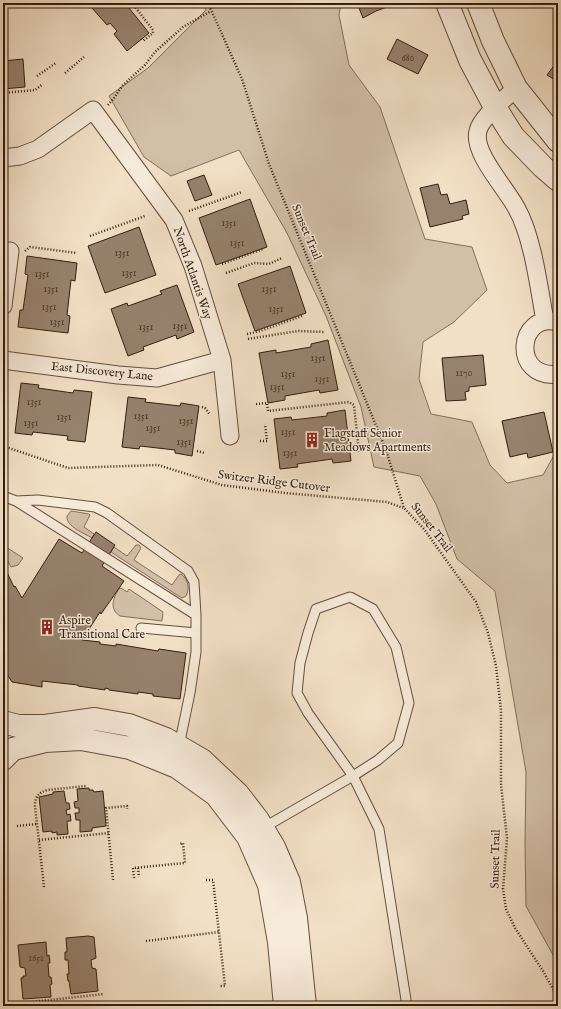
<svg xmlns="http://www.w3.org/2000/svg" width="561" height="1009" viewBox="0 0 561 1009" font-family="'IM FELL English',serif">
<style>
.green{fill:#d2bfa7;stroke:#836e5b}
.building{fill:#97826e;stroke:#341d0f}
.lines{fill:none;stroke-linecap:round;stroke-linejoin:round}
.service-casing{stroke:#644e3d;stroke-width:11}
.minor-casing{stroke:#644e3d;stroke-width:19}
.tertiary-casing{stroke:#644e3d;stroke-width:24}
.path{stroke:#341d0f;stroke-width:2.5;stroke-dasharray:1 2;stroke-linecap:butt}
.service{stroke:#f7ebda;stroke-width:9}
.minor{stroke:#f7ebda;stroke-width:17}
.tertiary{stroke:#f7ebda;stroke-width:22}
.labels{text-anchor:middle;stroke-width:3;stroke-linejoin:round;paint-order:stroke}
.number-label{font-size:10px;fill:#4d3627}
.street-label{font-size:12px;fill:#341d0f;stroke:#f7ebda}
.poi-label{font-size:12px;fill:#341d0f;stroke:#f7ebda;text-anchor:start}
</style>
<rect width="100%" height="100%" fill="#f2e0c6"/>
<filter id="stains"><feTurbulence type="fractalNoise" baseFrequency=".005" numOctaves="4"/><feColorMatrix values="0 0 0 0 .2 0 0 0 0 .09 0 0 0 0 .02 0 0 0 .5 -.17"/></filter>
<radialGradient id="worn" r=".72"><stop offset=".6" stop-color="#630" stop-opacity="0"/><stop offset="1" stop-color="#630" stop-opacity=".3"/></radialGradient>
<path class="green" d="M203,3H341L339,15L349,65L380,107L425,239L472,247L487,290L454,322L423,342L419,379L431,414L472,422L490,465L507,483L543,475L558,448V964L526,906L525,844L526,772L495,591L457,559L436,504L420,476L374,467L361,407L326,316L287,233L239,150L171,176L144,157L109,96L148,68L206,10Z
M71,511L89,514L90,515L84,527L94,534L92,538C84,533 66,527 67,516Z
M3,545L23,558L18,565L11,567L3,552Z
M136,545H139L141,548L134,560L172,585L179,575L181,574C188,579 190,588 186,596L182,598L177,595L111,552L114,547L127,556Z
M121,588L127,592L129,589L163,612L162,621L120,616C109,609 113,598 119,589Z"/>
<path class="building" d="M98,3H125L149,33L127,51L114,34L117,31L110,23L107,25L92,8Z
M357,3H398L376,11L363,18Z
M397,39L428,55L418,74L387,59Z
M23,59L25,87L3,89V61Z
M558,60V82L547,75Z
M204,175L212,195L195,201L187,181Z
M438,184L441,195L447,194L450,204L466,200L469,214L462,216L463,219L430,227L420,188Z
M250,199L267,247L216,265L199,218Z
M139,227L156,275L105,293L88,246Z
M27,256L77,263L75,281L71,280L67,315L70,316L68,333L18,327L20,310H23L28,275L25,274Z
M290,266L306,313L255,331L238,284Z
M177,285L194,332L177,339L176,335L143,347L144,350L128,356L111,309L127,303L128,306L162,294L160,291Z
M328,340L338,390L320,393L319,390L285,396V400L268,403L259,353L276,350V353L311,347V344Z
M483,355L486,385L469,387V391L465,392L466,400L446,401L442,358Z
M21,383L39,385L38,388L73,393L74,390L92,392L85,442L67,440L68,436L33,432L32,435L15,433Z
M128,397L146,399L145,402L180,406L181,403L199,406L192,456L175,453V450L140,446L139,449L122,447Z
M345,410L351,461L333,463L332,459L297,464L298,467L280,469L274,419L291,417L292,420L327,416V413Z
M544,412L553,452L528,458L527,453L510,457L502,421Z
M96,532L115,545L102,566L124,581L101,614L100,612L82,640L100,642V644L116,646V644L158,651L159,649L186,653L180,699L153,696V694L138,692V694L109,690V689L105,688V690L78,686V685L42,681V687L12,682L3,668V564L14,587L15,586L22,598L59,539L82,553Z
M89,788V790H93L94,792L103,791L106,826L92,828V831L80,832V820H76L75,813H79V808H75L74,802L78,801L77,789Z
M64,791L66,803H69L70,809L66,810L67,815L70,814L71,821H67L68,834L57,835V832L52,833V831L43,832L39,797L53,794V792Z
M88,936L94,937L96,958L91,960L92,968L96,969L98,991L71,994L69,981H68L67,974H69L68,960H65V952H67L66,938Z
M46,942L47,956L49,955L50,963H48L49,977H51L52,984L50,985L51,997L23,999L21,978H23V976H26L25,968L20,967L18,945Z"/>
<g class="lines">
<defs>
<path id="service" d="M3,496L16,501L38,500L95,507L107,513L188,571L194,582L196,615V652L190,693L179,746
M16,501L196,615
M141,628L196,633
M263,828L353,776L378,760L398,743L409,703L396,647L373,609L350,597L316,609L308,633L300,663L297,693L308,713L353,776L379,829L407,1006"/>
<path id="minor" d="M516,88C506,98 481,117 478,131C472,153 507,189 517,209C533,238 539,288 545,321
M3,158L20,156L38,149L93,110L174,220L193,266L222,360L230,436
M3,306L10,251
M558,322C517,311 511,380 558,374
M3,360L118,375L157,378L222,360"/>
<path id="tertiary" d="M447,3L470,60L495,107L513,136L543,167L558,180
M478,3L493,41L516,88L558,141
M3,722L18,726H45L95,719L129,725L166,739L202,760L238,794L258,820L274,847L289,882L296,918L305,1006
M3,759L13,749L45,741L81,739L130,748L177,767L216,795L248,837L269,885L279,942L285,1006"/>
</defs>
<use href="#service" class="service-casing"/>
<use href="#minor" class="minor-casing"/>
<use href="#tertiary" class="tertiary-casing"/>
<path class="path" d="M132,3L153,30V33L143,41
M208,3L242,79L269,164L386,450L404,508L424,529L476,602L488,633L496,666L501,710V785L507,838L503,889L506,909L515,928L543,971L558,998
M135,7L140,3
M65,73L84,57
M37,76L56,63
M3,93L35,90L43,84
M108,105L114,98L122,86L145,65L155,52L183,27L211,11
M3,125V127
M189,211L242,192
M90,236L145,216
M25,251L30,247L77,253
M222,264L263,249
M226,273L254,263L269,264L282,258
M247,334L260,331L302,316
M248,339L298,331L324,332
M256,404L267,403L268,411L349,402L354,405L359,452
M202,407L205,408L210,415
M260,441H267L265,424
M3,446L68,468L158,465L222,485L285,493L387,502L403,508
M197,451L205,453
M17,826L37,824
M39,840L109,833
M138,868L139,877
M134,878L133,868L185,863L183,843L180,844
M113,880L106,808L127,806V809
M206,880H213L225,986H219
M44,887L35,806C35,797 38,793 47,790L86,786
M146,941L219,932
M39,1001L40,1006
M3,1005L104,994"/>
<use href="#service" class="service"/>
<use href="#minor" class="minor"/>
<use href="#tertiary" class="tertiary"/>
</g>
<defs>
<symbol id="building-bare" viewBox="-9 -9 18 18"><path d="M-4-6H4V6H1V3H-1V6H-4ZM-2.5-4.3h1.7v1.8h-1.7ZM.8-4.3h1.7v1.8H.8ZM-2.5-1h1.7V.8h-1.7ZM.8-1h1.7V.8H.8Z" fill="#8f2418" stroke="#f7ebda" stroke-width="2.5" paint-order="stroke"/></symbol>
</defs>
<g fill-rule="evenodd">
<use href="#building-bare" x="301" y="429" width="22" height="22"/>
<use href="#building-bare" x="36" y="616" width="22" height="22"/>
</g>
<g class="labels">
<g class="number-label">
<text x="408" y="61">680</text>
<text x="229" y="226">1351</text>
<text x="237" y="246">1351</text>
<text x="122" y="256">1351</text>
<text x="129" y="276">1351</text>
<text x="42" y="277">1351</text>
<text x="51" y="292">1351</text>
<text x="269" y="292">1351</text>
<text x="49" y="310">1351</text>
<text x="276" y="312">1351</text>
<text x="57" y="325">1351</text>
<text x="180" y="329">1351</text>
<text x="146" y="330">1351</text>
<text x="318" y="361">1351</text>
<text x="464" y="376">1170</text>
<text x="288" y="377">1351</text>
<text x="322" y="382">1351</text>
<text x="277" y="390">1351</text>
<text x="34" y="405">1351</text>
<text x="141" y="419">1351</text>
<text x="64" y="420">1351</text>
<text x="186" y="424">1351</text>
<text x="31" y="426">1351</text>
<text x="153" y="431">1351</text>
<text x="288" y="435">1351</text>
<text x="184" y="445">1351</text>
<text x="290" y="456">1351</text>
<text x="36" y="961">1651</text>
</g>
<g class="street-label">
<text transform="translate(307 232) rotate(67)" y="4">Sunset Trail</text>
<text transform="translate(193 273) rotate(71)" y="4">North Atlantis Way</text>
<text transform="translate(102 371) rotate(6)" y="4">East Discovery Lane</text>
<text transform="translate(274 481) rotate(7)" y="4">Switzer Ridge Cutover</text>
<text transform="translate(432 527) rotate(52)" y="4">Sunset Trail</text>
<text transform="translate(495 859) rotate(-89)" y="4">Sunset Trail</text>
</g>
<g class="poi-label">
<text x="324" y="437">Flagstaff Senior<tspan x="324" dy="14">Meadows Apartments</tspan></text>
<text x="59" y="624">Aspire<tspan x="59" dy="14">Transitional Care</tspan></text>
</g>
</g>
<rect width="561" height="1009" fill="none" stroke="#f2e0c6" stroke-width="16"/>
<rect x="4" y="4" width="553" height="1001" fill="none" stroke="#341d0f" stroke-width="2"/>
<rect x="8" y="8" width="545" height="993" fill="none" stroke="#341d0f"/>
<rect width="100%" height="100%" filter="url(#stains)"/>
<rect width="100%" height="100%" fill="url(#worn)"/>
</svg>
